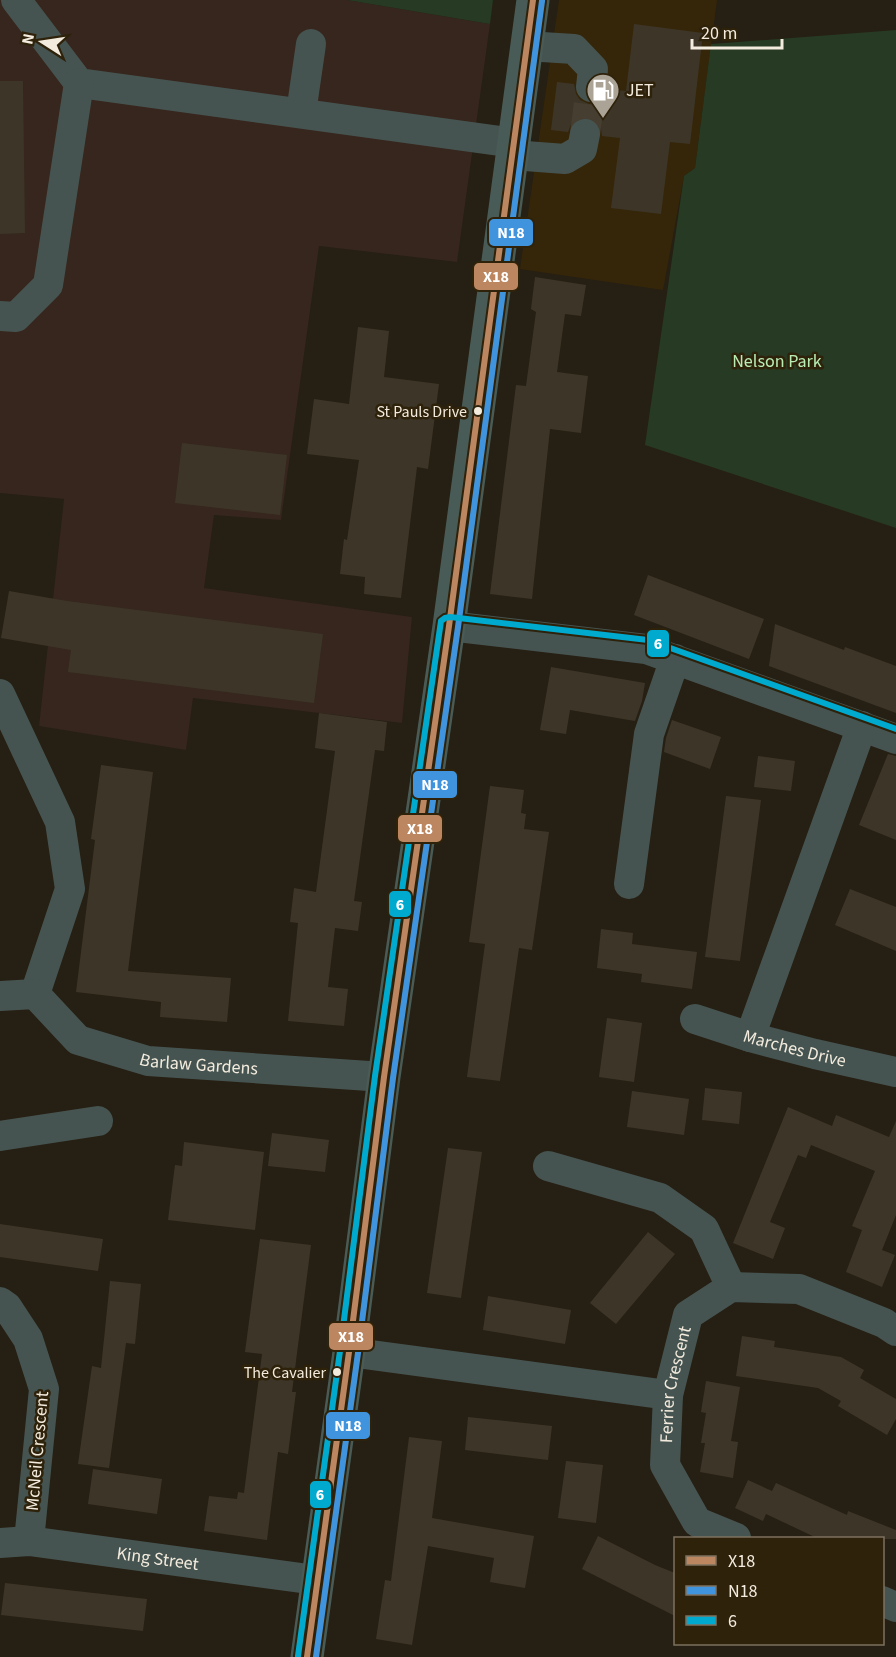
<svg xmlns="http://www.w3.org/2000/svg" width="896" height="1657" viewBox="0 0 896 1657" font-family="'Source Sans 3',sans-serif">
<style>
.built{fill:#352609}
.industrial{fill:#36261d}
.green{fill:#273a23}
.building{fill:#3d3628}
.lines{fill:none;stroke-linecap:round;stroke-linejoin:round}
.minor-tunnel{stroke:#453e31;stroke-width:30;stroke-dasharray:30 15;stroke-linecap:butt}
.minor{stroke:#465451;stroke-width:30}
.major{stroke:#495b56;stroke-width:33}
.bus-1-casing{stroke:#2e220b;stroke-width:10}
.bus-2-casing{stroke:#2e220b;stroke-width:10}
.bus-3-casing{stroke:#2e220b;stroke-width:10}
.bus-1{stroke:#bb8660;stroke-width:6}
.bus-2{stroke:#4094de;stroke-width:6}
.bus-3{stroke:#00a9ce;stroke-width:6}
.bus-dot{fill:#f3ebdd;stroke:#2e220b;stroke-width:2}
.labels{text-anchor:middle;stroke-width:5;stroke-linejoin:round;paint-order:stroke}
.bus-label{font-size:16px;fill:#f3ebdd;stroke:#2e220b;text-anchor:end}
.poi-label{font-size:18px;fill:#f3ebdd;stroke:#2e220b;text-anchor:start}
.park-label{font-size:18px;fill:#b8ecb3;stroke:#2e220b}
.street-label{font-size:18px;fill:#f3ebdd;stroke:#2e220b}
.line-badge{stroke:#2e220b;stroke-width:2}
.badge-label{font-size:16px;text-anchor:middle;font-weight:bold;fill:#fff}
</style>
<rect width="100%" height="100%" fill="#261f13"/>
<path class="built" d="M559,0H717L695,168L684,176L663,290L520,269Z"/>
<path class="industrial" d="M0,0H347L490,24L457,262L319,246L281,520L214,515L204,588L412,617L402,723L193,698L186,750L39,726L64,499L0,493Z"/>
<path class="green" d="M347,0H493L490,24Z
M896,30V528L645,445L684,176L695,168L711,44Z"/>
<path class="building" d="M634,24L703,33L690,144L670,142L661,214L611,208L620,138L602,136L601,128L597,121L588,117L579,118L572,122L568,132L551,130L557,82L574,84L576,94L580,100L589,104L598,102L605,97L608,89L626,91Z
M0,81H23L25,233L0,234Z
M535,277L586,285L581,316L565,314L557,372L588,376L581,433L550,429L532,599L490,594L516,385L526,386L536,312L531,309Z
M358,327L389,331L384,377L439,384L428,469L417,467L401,598L364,594L365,577L340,574L344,539L347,540L359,460L307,454L314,399L349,404Z
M182,443L287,455L280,515L175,503Z
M648,575L764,619L749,659L634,615Z
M9,591L67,601L323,634L314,703L68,672L71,650L1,638Z
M775,624L844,650L845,647L896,666V713L769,666Z
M551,667L645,683L642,701L635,721L570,710L566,734L540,730Z
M319,713L387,722L384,751L375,750L354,901L362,902L358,931L335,928L328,987L348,989L344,1026L288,1021L298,923L290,922L294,888L316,892L335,751L315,748Z
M672,720L721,737L710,769L664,752L666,738Z
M888,754L896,756V840L859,825Z
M758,756L795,761L791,791L754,787Z
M101,765L153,772L128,971L231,978L227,1022L160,1017L161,1002L76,992L95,840L91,839Z
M490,786L524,790L521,813L526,814L524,829L549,832L532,950L519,948L500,1081L467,1077L485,944L469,942Z
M726,796L761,800L740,961L705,957Z
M850,889L896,907V951L835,925Z
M601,929L633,933L632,944L697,952L692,989L641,982L642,974L597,968Z
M607,1018L642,1023L634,1082L599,1077Z
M705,1088L742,1092L739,1124L702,1120Z
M632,1091L689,1099L684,1135L627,1127Z
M788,1107L832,1126L836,1115L889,1137L896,1121V1215L882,1250L895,1255L882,1287L846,1272L862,1230L852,1226L875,1171L811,1145L806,1158L798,1155L770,1222L785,1228L773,1259L733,1243Z
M272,1133L329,1140L325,1172L268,1166Z
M184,1142L264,1152L255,1230L168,1220L175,1165L182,1166Z
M448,1148L482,1152L461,1298L427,1293Z
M0,1224L103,1239L98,1271L0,1257Z
M648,1232L675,1254L616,1324L590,1303Z
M260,1239L311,1245L292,1392H296L288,1454L278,1452L267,1540L204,1531L209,1496L237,1499L238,1492L244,1493L262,1354L245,1352Z
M110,1281L141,1284L135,1344L126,1343L109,1468L78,1464L92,1366L101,1368Z
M488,1296L571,1310L565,1344L483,1330Z
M742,1336L775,1341L774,1347L841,1357L864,1370L860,1378L896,1399V1419L887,1435L838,1406L841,1401L818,1388L736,1376Z
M706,1381L740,1387L731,1441L738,1442L733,1478L700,1472L705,1443H701L706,1413L701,1412Z
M468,1417L552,1426L548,1460L465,1450Z
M409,1437L442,1441L432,1518L534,1536L525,1588L490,1582L494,1558L428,1546L412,1645L376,1639L385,1580L391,1581Z
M566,1461L603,1465L596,1523L558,1518Z
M93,1469L162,1479L157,1514L88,1504Z
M748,1480L772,1491L776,1483L847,1515L848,1511L896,1530V1539H819L766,1514L763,1521L735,1508Z
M598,1536L655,1565L675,1573V1616L582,1569Z
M5,1583L147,1599L143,1631L1,1615Z"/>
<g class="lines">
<path class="minor-tunnel" d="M585,134L591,87"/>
<g class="minor">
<path d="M16,0L79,83L514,143"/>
<path d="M526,46L574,49L593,69L591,87"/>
<path d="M301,113L311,44"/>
<path d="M512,155L565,159L582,149L585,134"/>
<path d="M0,316L16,317L48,285L79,83"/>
<path d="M449,626L646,649L896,739"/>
<path d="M0,694L60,822L70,889L35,994"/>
<path d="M629,884L649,734L675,659"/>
<path id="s1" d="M0,996L35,994L78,1040L148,1061L384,1077"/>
<path id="s2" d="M695,1019L750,1037L815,1054L896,1072"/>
<path d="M750,1037L862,726"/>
<path d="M0,1136L98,1121"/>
<path d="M548,1166L660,1198L704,1229L731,1287"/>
<path d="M0,1302L7,1307L28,1339L44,1389L29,1541"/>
<path d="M349,1352L668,1395"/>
<path id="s3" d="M736,1538L697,1522L665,1465L668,1395L688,1315L731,1287L799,1289L884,1323L896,1331"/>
<path id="s4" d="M0,1543L29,1541L316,1580"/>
<path d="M882,1601L896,1607"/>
</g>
<path class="major" d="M307,1657L349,1352L384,1077L449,626L533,0"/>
<defs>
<path id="bus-1" d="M307,1657L349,1352L384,1077L449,626L533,0"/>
<path id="bus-2" d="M316,1657L358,1353L393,1078L458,627L542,1"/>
<path id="bus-3" d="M298,1656L340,1351L375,1076L441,621L445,618L450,617L648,640L896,729"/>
</defs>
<use href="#bus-1" class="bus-1-casing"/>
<use href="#bus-2" class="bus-2-casing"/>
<use href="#bus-3" class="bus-3-casing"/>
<use href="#bus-1" class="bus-1"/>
<use href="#bus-2" class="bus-2"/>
<use href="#bus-3" class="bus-3"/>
</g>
<defs>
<symbol id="fuel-pin" viewBox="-11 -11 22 30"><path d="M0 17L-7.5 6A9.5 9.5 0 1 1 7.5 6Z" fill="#aba496" stroke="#2e220b"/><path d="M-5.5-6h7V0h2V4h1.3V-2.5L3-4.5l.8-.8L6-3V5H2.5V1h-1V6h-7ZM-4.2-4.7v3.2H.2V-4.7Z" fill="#fff"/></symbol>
</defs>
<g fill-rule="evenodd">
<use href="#fuel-pin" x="584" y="71" width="38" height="52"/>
</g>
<g class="bus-dot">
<circle cx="478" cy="411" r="5"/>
<circle cx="337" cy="1372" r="5"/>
</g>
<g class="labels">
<g class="bus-label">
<text x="467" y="417">St Pauls Drive</text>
<text x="326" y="1378">The Cavalier</text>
</g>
<g class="poi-label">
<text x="626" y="96">JET</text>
</g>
<g class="park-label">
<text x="777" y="367">Nelson Park</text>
</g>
<g class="street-label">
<text dy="6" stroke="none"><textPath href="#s2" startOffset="104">Marches Drive</textPath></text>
<text dy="6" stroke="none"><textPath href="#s1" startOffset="222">Barlaw Gardens</textPath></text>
<text dy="6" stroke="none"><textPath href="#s3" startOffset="189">Ferrier Crescent</textPath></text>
<text transform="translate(37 1451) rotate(-85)" y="6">McNeil Crescent</text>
<text dy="6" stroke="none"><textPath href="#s4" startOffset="159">King Street</textPath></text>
</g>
</g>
<g class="line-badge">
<rect x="488" y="218" width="46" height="29" rx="6" fill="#4094de"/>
<rect x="473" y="262" width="46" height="29" rx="6" fill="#bb8660"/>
<rect x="646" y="629" width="24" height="29" rx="6" fill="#00a9ce"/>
<rect x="412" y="770" width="46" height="29" rx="6" fill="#4094de"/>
<rect x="397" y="814" width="46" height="29" rx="6" fill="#bb8660"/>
<rect x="388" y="890" width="24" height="28" rx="6" fill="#00a9ce"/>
<rect x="328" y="1322" width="46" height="29" rx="6" fill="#bb8660"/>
<rect x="325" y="1411" width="46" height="29" rx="6" fill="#4094de"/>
<rect x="309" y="1480" width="23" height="29" rx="6" fill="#00a9ce"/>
</g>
<g class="badge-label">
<text x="511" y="238">N18</text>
<text x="496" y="282">X18</text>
<text x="658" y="649">6</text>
<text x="435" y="790">N18</text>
<text x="420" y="834">X18</text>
<text x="400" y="910">6</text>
<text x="351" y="1342">X18</text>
<text x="348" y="1431">N18</text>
<text x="320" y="1500">6</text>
</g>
<rect x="674" y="1537" width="210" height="108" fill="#2e220b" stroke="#7d725f" stroke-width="1.5"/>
<rect x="686" y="1556" width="30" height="9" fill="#bb8660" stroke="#7d725f" stroke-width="1.5"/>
<text x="728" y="1567" font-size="18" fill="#f3ebdd">X18</text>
<rect x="686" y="1586" width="30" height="9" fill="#4094de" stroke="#7d725f" stroke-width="1.5"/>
<text x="728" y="1597" font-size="18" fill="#f3ebdd">N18</text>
<rect x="686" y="1616" width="30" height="9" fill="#00a9ce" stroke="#7d725f" stroke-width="1.5"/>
<text x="728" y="1627" font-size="18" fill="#f3ebdd">6</text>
<g transform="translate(42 42) rotate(282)" stroke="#2e220b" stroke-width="4.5" paint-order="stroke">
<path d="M0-4.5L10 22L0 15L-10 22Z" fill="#f3ebdd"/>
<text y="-9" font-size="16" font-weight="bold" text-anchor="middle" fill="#f3ebdd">N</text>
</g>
<path d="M692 39v9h90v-9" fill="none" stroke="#f3ebdd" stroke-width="3"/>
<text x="701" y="39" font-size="18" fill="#f3ebdd" stroke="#2e220b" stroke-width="4.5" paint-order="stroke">20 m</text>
</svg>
